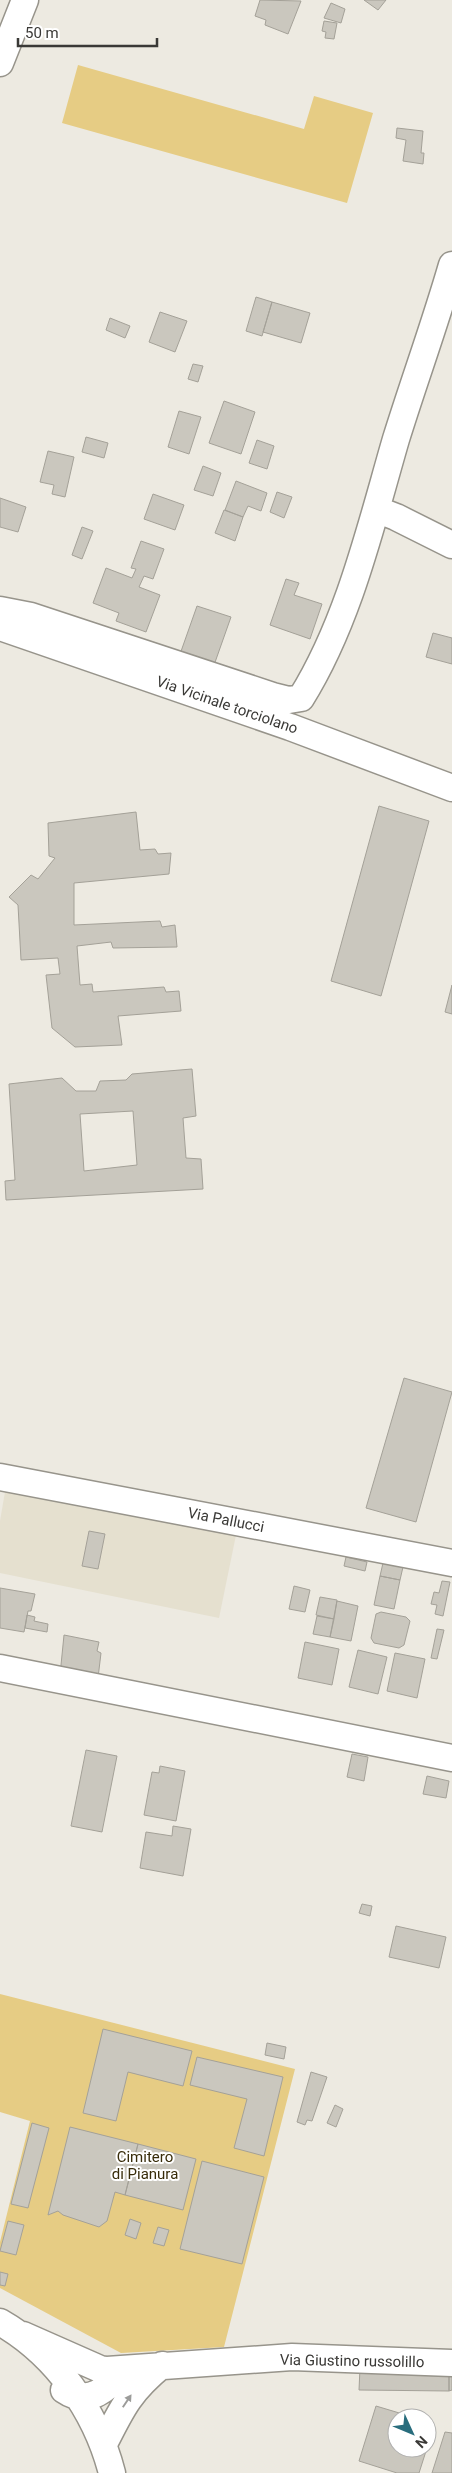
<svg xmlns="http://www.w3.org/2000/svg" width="452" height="2473" viewBox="0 0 452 2473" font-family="Roboto,sans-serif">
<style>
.built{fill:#e5e0cf}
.green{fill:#e6cc84}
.building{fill:#cac7be;stroke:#a4a198;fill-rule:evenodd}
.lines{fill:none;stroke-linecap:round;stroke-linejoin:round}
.minor-casing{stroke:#97948b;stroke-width:29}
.minor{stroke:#fff;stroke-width:26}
.oneway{fill:#9c9c9a}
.labels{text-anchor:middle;stroke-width:4;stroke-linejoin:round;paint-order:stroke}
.street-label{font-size:15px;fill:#3a3936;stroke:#fff}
.park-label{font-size:15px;fill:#382c0a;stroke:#fff}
</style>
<rect width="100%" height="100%" fill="#edeae1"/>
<path class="built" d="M5,1492L236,1535L219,1618L0,1573V1521Z"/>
<path class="green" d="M78,65L304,129L314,96L373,113L347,203L62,123Z
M0,1994L295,2069L224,2347L121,2353L0,2288V2242L30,2121L0,2112Z"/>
<path class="building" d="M260,0L301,1L288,34L265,25L266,20L255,16Z
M364,0H386L378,10Z
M331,3L345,9L341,23L324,18Z
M324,21L337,23L334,39L325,38L326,32L322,31Z
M397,128L423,131L421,153H424L423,164L403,161L406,140L396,138Z
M256,297L272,302L262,336L246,331Z
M272,302L310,313L301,343L263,332Z
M160,312L187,321L175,352L149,342Z
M110,318L130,326L125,338L106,330Z
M193,364L203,366L198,382L188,379Z
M224,401L255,412L241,454L209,443Z
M179,411L201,417L189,454L168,447Z
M86,437L108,443L104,458L82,452Z
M257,440L274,446L267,469L249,463Z
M48,451L74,457L65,497L52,494L54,485L40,482Z
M203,466L221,473L213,496L194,490Z
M236,481L267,493L261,511L248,506L243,517L225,510Z
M277,492L292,497L284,518L270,512Z
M153,494L184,505L175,530L144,519Z
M0,498L26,507L18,532L0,527Z
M224,510L243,517L235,541L215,533Z
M82,527L93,531L82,559L72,555Z
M141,541L164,549L153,579L144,576L139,587L160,595L146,632L116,621L119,613L93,603L106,568L132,578L136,569L131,568Z
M286,579L299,583L294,595L322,604L310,639L270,625Z
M197,606L231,617L213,668L179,657Z
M433,633L452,638V664L426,657Z
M379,806L429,821L381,996L331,981Z
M136,812L140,850L155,849L158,854L171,853L169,874L74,883V925L160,921L162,927L175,925L177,947L113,948L111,942L77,946L80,985L92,984L93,992L164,987L166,992L179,991L181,1011L118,1016L122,1045L75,1047L52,1028L46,975L60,974L58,958L21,960L18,905L9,897L31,875L38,879L55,858L49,856L48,823Z
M452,985V1014L445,1012Z
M192,1069L196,1116L183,1118L186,1158L201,1159L203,1189L6,1200L5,1181L15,1180L9,1084L62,1078L76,1091H96L100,1081L126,1080L132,1074ZM133,1111L137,1165L84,1171L80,1114Z
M404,1378L452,1392L416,1522L366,1508Z
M89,1531L105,1534L98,1569L82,1566Z
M346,1557L367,1562L365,1571L344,1566Z
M383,1563L403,1567L400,1580L380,1576Z
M380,1576L400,1580L394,1609L374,1605Z
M442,1581L450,1582L443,1616L435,1614L437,1605L431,1604L434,1592L439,1593Z
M294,1586L310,1590L305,1612L289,1609Z
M0,1588L35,1594L31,1611H28L24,1632L0,1628Z
M320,1597L337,1600L334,1619L316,1615Z
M337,1601L358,1606L351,1641L330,1637Z
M381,1612L406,1617L410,1621L404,1645L399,1648L374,1643L371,1638L376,1614Z
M27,1615L35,1617L34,1621L48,1624L47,1632L25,1628Z
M317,1616L334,1619L330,1637L313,1634Z
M437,1629L444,1630L437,1659L431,1658Z
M64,1635L99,1642L97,1651L101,1653L98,1678L60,1675Z
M305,1642L339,1649L332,1685L298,1678Z
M358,1650L387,1657L378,1694L349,1687Z
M395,1653L425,1659L417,1698L387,1691Z
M86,1750L117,1756L102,1832L71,1826Z
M352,1754L368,1757L364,1781L347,1777Z
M160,1766L185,1771L176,1821L144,1815L152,1772L159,1773Z
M427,1776L449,1781L446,1798L423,1794Z
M173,1826L191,1829L183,1876L140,1868L146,1832L172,1836Z
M362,1904L372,1906L370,1916L359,1913Z
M396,1926L446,1937L439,1968L389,1957Z
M103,2029L192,2051L183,2086L128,2072L116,2121L83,2113Z
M267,2043L286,2047L284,2059L265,2055Z
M197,2057L283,2077L264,2156L234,2148L247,2099L190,2085Z
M311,2072L327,2077L312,2121L307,2120L305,2125L297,2122Z
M335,2105L343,2109L336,2127L327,2123Z
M32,2123L49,2128L28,2208L11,2204Z
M70,2127L138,2144L125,2195L115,2192L107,2221L99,2227L63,2215L58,2211L48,2215Z
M138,2144L196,2159L183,2210L125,2195Z
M202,2161L264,2177L242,2264L180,2249Z
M130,2219L141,2223L136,2239L125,2235Z
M8,2221L24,2225L16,2255L0,2251Z
M158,2227L169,2230L164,2246L153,2243Z
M0,2272L8,2274L5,2286L0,2285Z
M360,2368L449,2375V2391L359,2390Z
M449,2375H452V2390L449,2391Z
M376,2406L416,2418H397V2448H427L419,2473H397L359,2461Z
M427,2422L434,2424L427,2447Z
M445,2432L452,2433V2473H432Z"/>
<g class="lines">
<defs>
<path id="minor" d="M0,63L25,0
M378,510L396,517L452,545
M0,610L31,616L273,696L289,700L301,698C349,621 371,525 396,439C414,381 435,324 452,265
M0,627L290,727L452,788
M0,1477L452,1563
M0,1668L452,1758
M0,2322C56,2354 96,2411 112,2473
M23,2335L100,2369L107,2370L292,2357L452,2363
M64,2390C89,2407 109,2388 124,2369
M104,2444C122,2408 130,2391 162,2365"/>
</defs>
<use href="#minor" class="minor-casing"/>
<use href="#minor" class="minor"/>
</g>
<defs><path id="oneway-solid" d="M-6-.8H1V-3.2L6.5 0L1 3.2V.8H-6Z" transform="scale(1.25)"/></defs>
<use class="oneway" href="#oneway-solid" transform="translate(127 2401) rotate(-56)"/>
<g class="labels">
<g class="street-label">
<text transform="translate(227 705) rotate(19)" y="5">Via Vicinale torciolano</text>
<text transform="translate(226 1520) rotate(11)" y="5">Via Pallucci</text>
<text transform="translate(352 2361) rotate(1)" y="5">Via Giustino russolillo</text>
</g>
<g class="park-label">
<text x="145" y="2162">Cimitero<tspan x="145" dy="17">di Pianura</tspan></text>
</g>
</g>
<g transform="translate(412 2433) rotate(134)"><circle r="24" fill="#ffffff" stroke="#b0b0af"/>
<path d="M0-4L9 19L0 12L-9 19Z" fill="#296d7d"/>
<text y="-8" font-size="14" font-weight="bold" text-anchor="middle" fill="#3a3936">N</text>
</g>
<path d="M18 38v8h139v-8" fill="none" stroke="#3a3936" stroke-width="2.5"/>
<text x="25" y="38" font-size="15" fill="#3a3936" stroke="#ffffff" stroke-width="4" paint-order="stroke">50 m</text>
</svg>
